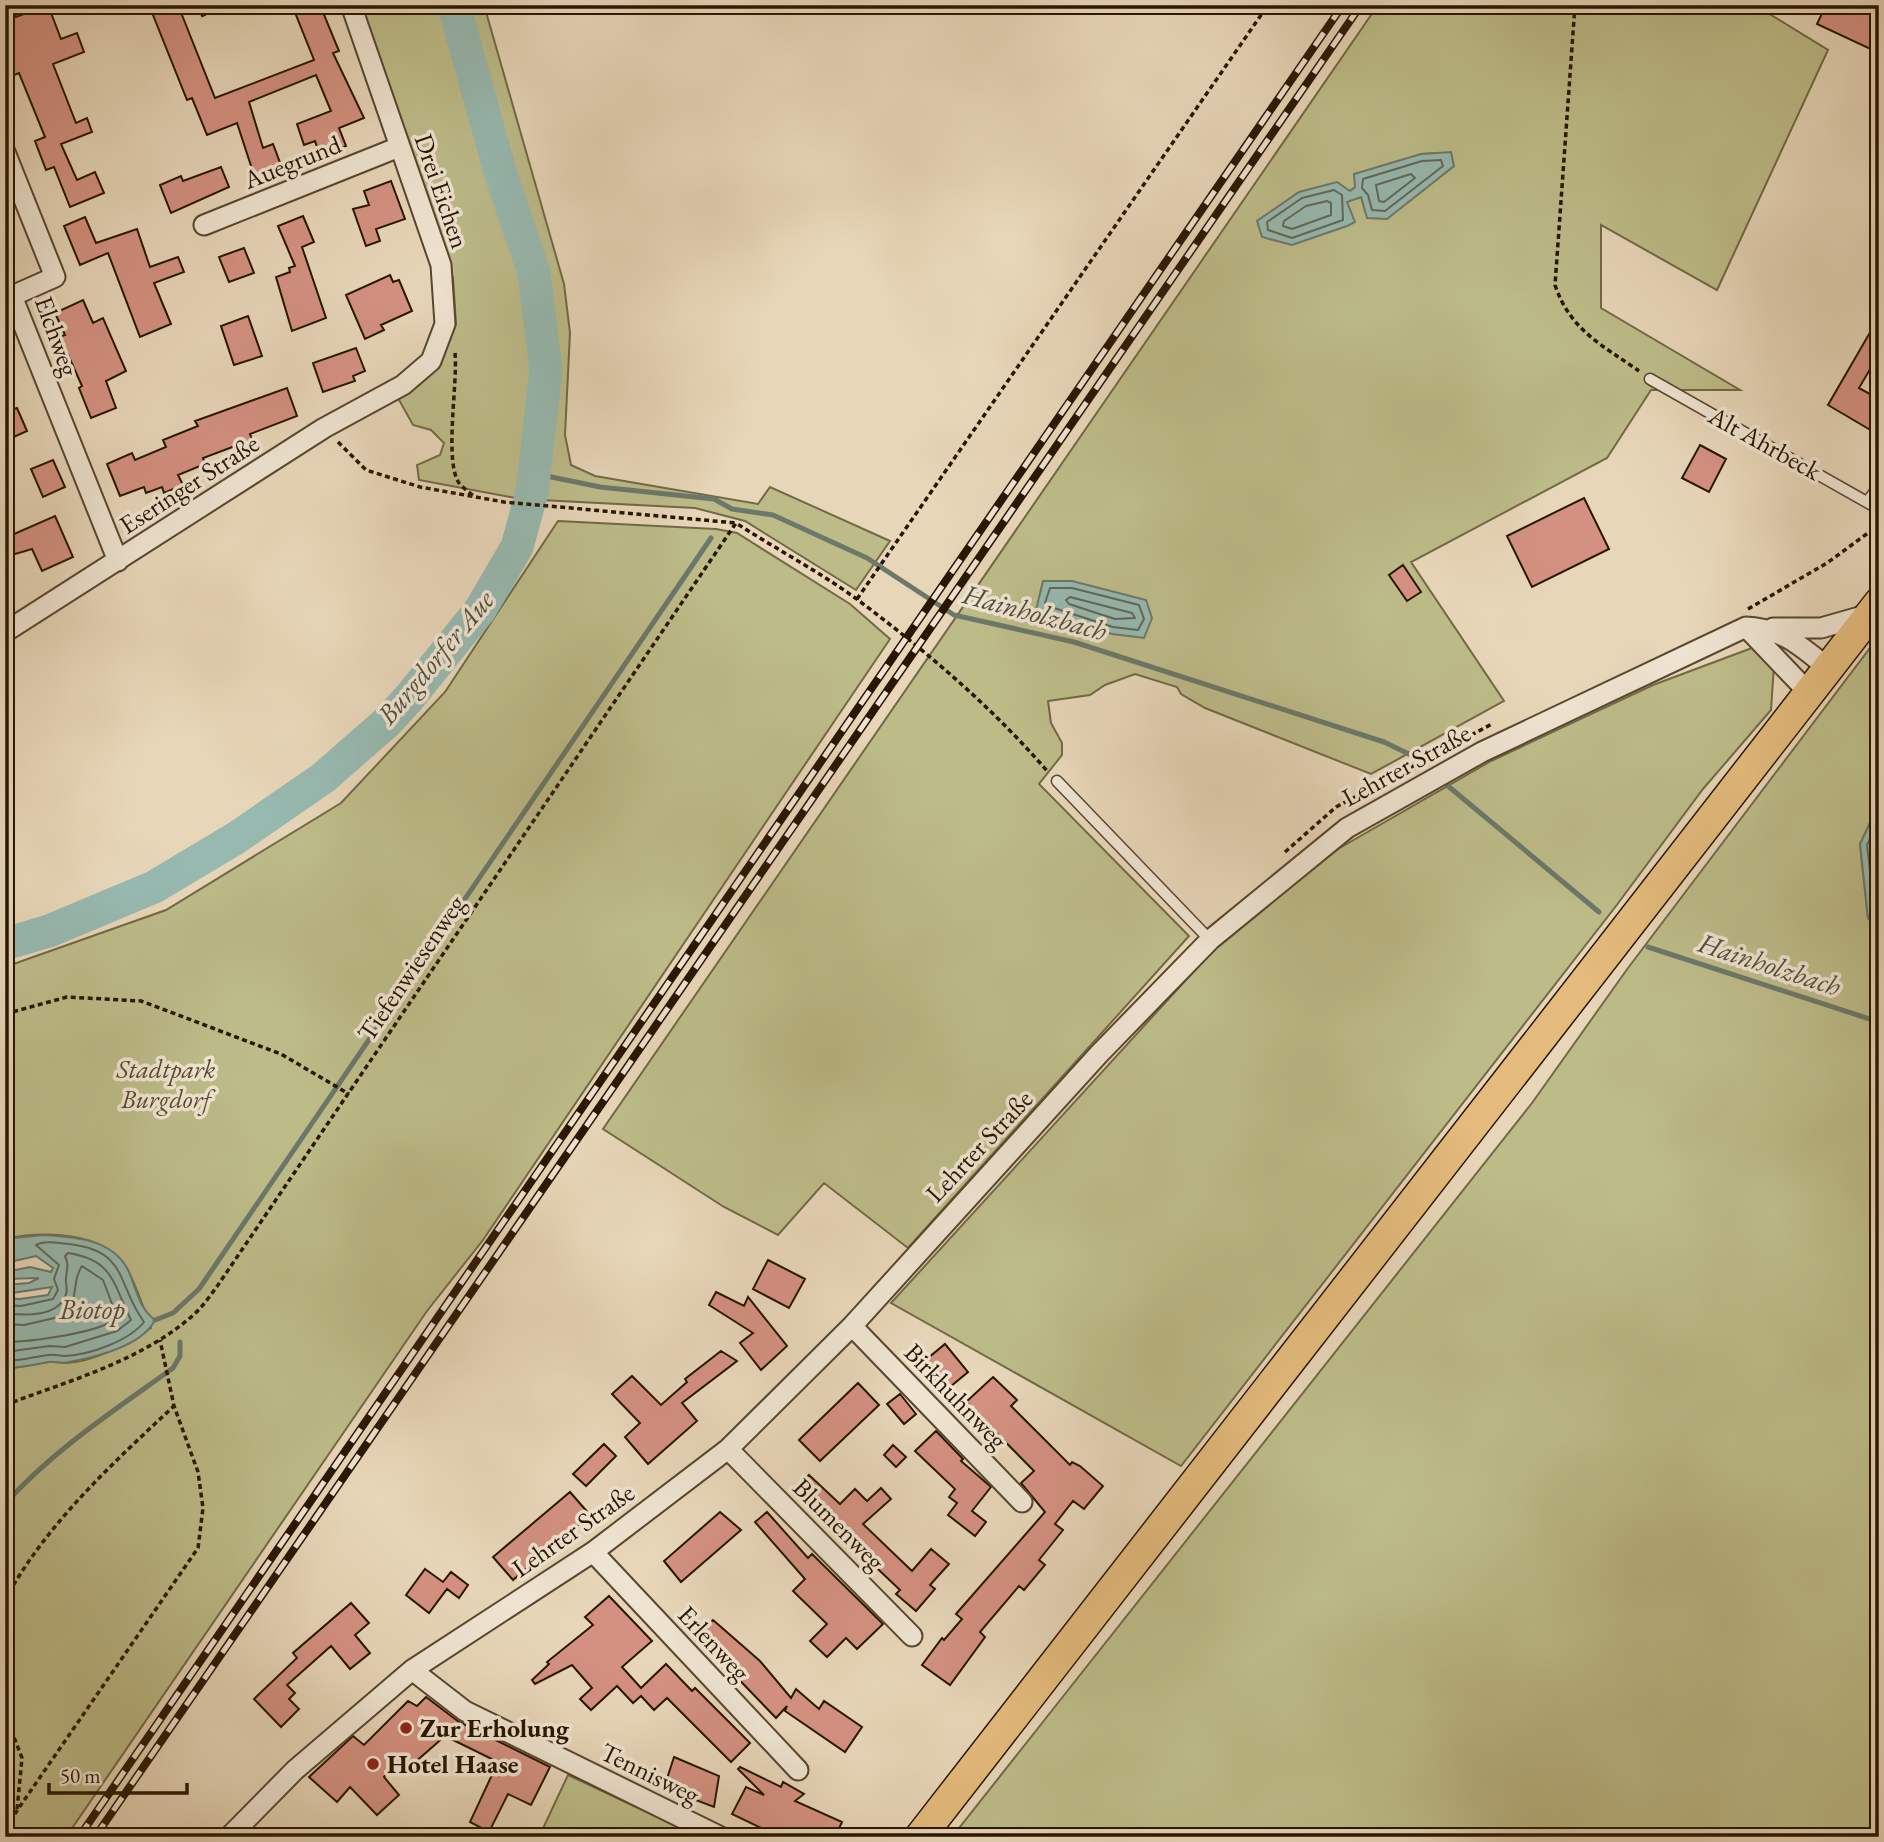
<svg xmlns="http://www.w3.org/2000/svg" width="1884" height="1842" viewBox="0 0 1884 1842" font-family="'EB Garamond',serif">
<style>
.green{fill:#bdbc89;stroke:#726945;stroke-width:2;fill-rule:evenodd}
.water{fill:#97b9b0;stroke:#6b786a;stroke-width:2}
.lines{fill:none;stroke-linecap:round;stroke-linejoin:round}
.shore{stroke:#606858;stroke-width:2}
.stream{stroke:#6b786a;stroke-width:5}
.river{stroke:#97b9b0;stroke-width:33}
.building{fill:#d49181;stroke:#281601;stroke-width:2}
.service-casing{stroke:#58462f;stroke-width:13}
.minor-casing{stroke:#58462f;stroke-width:23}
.primary-casing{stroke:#281601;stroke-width:33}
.path{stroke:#281601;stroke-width:3.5;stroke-dasharray:5 3.5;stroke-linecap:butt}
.service{stroke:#efe4d1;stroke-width:10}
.minor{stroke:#efe4d1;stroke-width:19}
.primary{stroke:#e4bb7c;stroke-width:30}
.rail-casing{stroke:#281601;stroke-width:8}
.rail{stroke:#efe4d1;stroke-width:5;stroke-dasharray:16;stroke-linecap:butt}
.poi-dot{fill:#8f2418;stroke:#efe4d1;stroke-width:2.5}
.labels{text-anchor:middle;stroke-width:7;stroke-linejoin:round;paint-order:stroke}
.street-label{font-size:26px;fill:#281601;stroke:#efe4d1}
.park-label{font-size:26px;font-style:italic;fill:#55482a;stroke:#efe4d1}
.poi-label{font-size:26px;font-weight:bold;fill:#281601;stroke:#efe4d1;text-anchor:start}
.water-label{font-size:28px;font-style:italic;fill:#4f4f3e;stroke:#efe4d1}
</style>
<rect width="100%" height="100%" fill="#e7d6b8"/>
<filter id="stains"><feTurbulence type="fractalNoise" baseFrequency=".00286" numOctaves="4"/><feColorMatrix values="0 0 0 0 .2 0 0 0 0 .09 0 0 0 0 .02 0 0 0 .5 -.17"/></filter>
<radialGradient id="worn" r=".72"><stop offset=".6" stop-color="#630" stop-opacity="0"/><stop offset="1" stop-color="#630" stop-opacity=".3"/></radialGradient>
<path class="green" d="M354,5H440L462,91L528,293L533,385L521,499L419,480L417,465L440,455L444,443L431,430L413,425L398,398L440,365L456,324L453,278Z
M462,5H484L564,284L570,333L565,435L571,465L595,476L758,504L770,487L890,541L856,590L745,521L695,508L541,500L553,372L552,340L541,275Z
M1378,5H1755L1828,50L1717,290L1601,225V308L1740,390H1651L1607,458L1411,562L1504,701L1371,774L1205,708L1181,694L1177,687L1135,674L1105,685L1090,695L1048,701L1051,723L1062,743V755L1039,784L1189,936L908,1248L824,1183L778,1235L724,1207L603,1129ZM1451,153L1362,197L1346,201L1350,191L1355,187L1421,154Z
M558,521L716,529L737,533L850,604L890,639L483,1240L427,1311L66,1837H5C5,1824 3,1810 5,1798C9,1775 17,1750 5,1728V1368C21,1368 33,1364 49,1362C54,1361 59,1363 65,1363C95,1362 126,1344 151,1328C147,1316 132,1276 126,1267C103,1231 43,1231 5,1239V967L166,910L341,803L445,692Z
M1879,636V804L1860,844L1868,918L1879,930V1837H952L1532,1103L1628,968Z
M1752,648L1774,665L1771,710L1703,789L1616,906L1181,1466L891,1303L1217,946L1338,849L1491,761L1653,685Z
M568,1775L700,1837H539Z"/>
<path class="water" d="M1451,152L1454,166L1387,219L1367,218L1361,197L1347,202L1355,222L1347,226L1292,245L1262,237L1257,221L1299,192L1337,182L1350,191L1355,187L1354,174L1421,154Z
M1043,581H1072L1146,600L1152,618L1144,638L1112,634L1036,610Z
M1879,804V930L1868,918L1860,844Z
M43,1235C72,1237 110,1238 127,1268C137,1287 136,1305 155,1320C142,1346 96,1357 69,1362C62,1364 55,1361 48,1362C33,1365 21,1368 5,1368V1298L20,1299L48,1295L52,1287L5,1294V1285L29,1283L39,1278L5,1279V1272L30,1267L51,1272L53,1268L36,1256L5,1263V1239Z
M5,1728C15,1747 13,1777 5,1797Z"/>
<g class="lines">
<path class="shore" d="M1441,160L1443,166L1385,211L1372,210L1368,195L1362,188L1363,179L1422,161Z
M1411,174L1415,178L1384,202L1379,201L1376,185Z
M1334,190L1342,195L1343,220L1292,238L1268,230L1267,222L1302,198Z
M1327,201L1331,203V215L1292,229L1283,226L1284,221L1306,206Z
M1050,588H1072L1139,605L1144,619L1138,630L1113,627L1048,606L1045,603Z
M1070,597L1132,613L1135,618L1115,619L1069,604L1066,600Z
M1879,820L1867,845L1875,914L1879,920
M5,1305L21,1306L53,1299L58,1290L54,1279L59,1265L36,1245C44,1240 59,1243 69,1244C129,1251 116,1284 144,1322C129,1341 89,1355 65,1356C59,1356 54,1354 48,1355C33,1357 21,1361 5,1361
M5,1313C25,1316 59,1317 66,1294C68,1288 65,1283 66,1278C67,1268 69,1265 65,1256L68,1253C114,1260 113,1284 131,1320L117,1331L65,1347L50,1346L5,1352
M5,1324L24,1325L63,1316C80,1301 71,1281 82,1266L103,1280L117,1317C104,1333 27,1342 5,1342"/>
<path class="stream" d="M532,473L600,487L714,499L732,509L773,515L867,558L954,615L1074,642L1384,742L1413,756
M1448,786L1599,912
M1648,947L1879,1022
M155,1320L173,1313L199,1289L711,538
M5,1504C53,1450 115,1410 173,1368L180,1356V1342"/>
<path class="river" d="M5,944L49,931L154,887L236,838L323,778L387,722L409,698L480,610L517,547L532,492L546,370L534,273L501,175L454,5"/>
</g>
<path class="building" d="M5,5H11L16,17L48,5L61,39L77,33L84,52L53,64L76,123L87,118L92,132L61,144L77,180L95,172L104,193L70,207L54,167L46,170L35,141L45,137L19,73L12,76L5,62Z
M149,5H178L215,98L314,60L292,5H320L339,51L333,53L364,118L339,128L346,146L320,156L315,141L304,145L297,124L331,111L316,75L249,102L263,148L273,144L282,168L255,178L237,123L207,135L192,98L187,100Z
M1826,5H1871L1879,9V53L1817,24Z
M221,167L229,187L171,213L160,185L181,176L183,181Z
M391,181L405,219L376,229L380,241L366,246L353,209L369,205L364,191Z
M303,216L314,242L302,247L326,318L292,331L276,277L290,272L289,268L295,266L278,226Z
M85,217L96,243L137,229L150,267L178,257L184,272L154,283L171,324L140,337L108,253L80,265L64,226Z
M244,248L254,273L229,282L219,257Z
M390,275L393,282L399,280L412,311L381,325L384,330L365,339L346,295Z
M83,300L93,323L103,318L126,371L106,381L116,408L91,418L79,388L82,386L60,337L65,335L55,313Z
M248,316L262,356L234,365L221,326Z
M1879,317V354L1859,388L1879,399V435L1828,405Z
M356,348L365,371L353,376L355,381L323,392L313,363Z
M287,388L297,416L250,434L254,444L237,451L235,446L203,458L205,464L178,475L183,485L164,493L162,487L146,493L144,487L120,496L107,464L132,453L135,460L166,447L163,440L198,426L195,421Z
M17,408L27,431L5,441V412Z
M1700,445L1726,459L1709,492L1682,478Z
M53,460L65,487L43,497L31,469Z
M1584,498L1609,549L1532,587L1507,536Z
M55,516L73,557L42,571L32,549L5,557V538Z
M1403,565L1421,592L1407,601L1389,575Z
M768,1260L805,1279L789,1308L753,1289Z
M716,1292L744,1306L748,1297L787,1346L761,1370L740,1343L753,1333L709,1305Z
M945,1344L968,1372L950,1387L945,1382L941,1386L922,1363Z
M721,1351L737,1361L682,1403L697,1421L648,1464L625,1437L640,1423L612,1394L632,1376L661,1405L687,1382L685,1379Z
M993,1377L1017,1400L1011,1406L1070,1465L1072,1462L1080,1466L1103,1486L1084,1509L1073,1501L1055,1524L1063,1530L1039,1560L1045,1565L1024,1590L1019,1586L980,1632L985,1637L950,1685L922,1665L942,1638L944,1640L962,1619L956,1614L1045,1512L1021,1483L1034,1471L966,1402Z
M858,1383L879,1405L820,1461L799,1440Z
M900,1394L916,1414L904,1424L887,1404Z
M936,1431L963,1459L961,1461L991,1487L972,1511L986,1522L975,1536L948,1515L957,1503L949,1497L955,1489L915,1451Z
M604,1444L616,1456L586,1486L573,1474Z
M893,1445L906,1457L896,1467L884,1455Z
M809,1475L840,1504L855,1489L867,1501L881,1488L891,1499L863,1524L912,1571L931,1549L949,1564L930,1585L935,1589L916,1611L896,1594L900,1590L861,1553L859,1555L824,1520L827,1517L796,1488Z
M570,1492L590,1515L513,1580L493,1557Z
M720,1512L741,1530L681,1582L664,1561Z
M767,1512L808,1558L812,1554L883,1624L857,1649L846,1638L827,1657L810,1641L827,1624L793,1591L805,1579L755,1522Z
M425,1569L443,1582L451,1572L468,1585L459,1598L447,1589L429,1613L406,1595Z
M609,1596L652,1641L622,1667L641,1688L666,1664L692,1691L695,1688L750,1743L731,1762L667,1698L654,1710L641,1696L633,1703L617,1686L591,1710L580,1699L592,1688L572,1665L535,1684L532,1680L549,1664L547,1662L593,1625L585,1617Z
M351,1603L369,1623L355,1635L370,1653L350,1669L331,1646L287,1685L295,1693L289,1699L299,1709L281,1727L254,1699L297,1658L293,1653Z
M713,1620L760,1661L791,1698L796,1689L819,1709L824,1701L862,1727L845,1752L785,1711L787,1706L776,1718L722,1662L724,1660L696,1636Z
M426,1697L459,1722L550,1767L531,1805L508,1794L489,1832L470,1822L498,1762L445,1736L413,1764L400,1757L384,1777L399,1795L377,1815L350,1787L337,1802L309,1777L353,1736L364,1745L408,1701L417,1706Z
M674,1757L719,1776L714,1807L664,1788Z
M740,1767L781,1787L783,1782L804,1794L795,1801L842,1822L835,1837H780L732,1814L746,1787L764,1795L738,1769Z"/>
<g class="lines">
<defs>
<path id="service" d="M1650,379L1879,509
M1868,501L1879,486
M1057,781L1210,940"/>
<path id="minor" d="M5,152L55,277L12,296L118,561
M204,225L399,147
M1746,627L1809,693
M1773,628H1821L1870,614
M5,632L324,428L403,385L431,361L445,324L441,265L351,5
M852,1326L1022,1502
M728,1449L912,1636
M593,1552L798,1770
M412,1670L465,1711L721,1837
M229,1837L295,1770L412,1670L593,1552L728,1449L852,1326L1099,1054L1210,940L1347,828L1482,752L1746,627C1784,629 1800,646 1828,668"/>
<path id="primary" d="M920,1837L1879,603"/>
</defs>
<use href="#service" class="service-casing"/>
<use href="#minor" class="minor-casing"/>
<use href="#primary" class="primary-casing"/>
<path class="path" d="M1575,5L1555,285C1570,330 1602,345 1639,371
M201,16L226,5
M455,353C458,383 444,461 459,483C463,488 470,493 475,497
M338,442L366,470L420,487L504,502L736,523
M857,599L1268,5
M1748,609L1827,563L1879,525
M1285,852L1336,807L1492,724
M5,1014L67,997L141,1001L281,1054L349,1094
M5,1405C68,1381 138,1362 190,1318C201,1309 210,1296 218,1285L736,523C776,549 820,572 858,600C927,652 991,706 1048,772
M5,1600C46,1524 112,1464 174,1406
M5,1714L22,1758L17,1810
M5,1828L198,1548L203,1508L198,1472L174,1406L160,1340"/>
<use href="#service" class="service"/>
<use href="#minor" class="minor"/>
<use href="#primary" class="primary"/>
<defs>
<path id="rail" d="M79,1837L1343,5
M95,1837L1361,5"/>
</defs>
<use href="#rail" class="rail-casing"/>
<use href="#rail" class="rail"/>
</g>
<g class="poi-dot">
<circle cx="406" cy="1728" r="7"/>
<circle cx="373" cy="1764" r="7"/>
</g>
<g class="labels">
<g class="street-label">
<text transform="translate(292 162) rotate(-22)" y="9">Auegrund</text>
<text transform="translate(442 191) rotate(71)" y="9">Drei Eichen</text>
<text transform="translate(57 336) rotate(70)" y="9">Elchweg</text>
<text transform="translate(1765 443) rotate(29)" y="9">Alt Ahrbeck</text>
<text transform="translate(189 484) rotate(-33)" y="9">Eseringer Straße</text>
<text transform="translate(1406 765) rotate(-29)" y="9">Lehrter Straße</text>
<text transform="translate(411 968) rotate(-56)" y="9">Tiefenwiesenweg</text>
<text transform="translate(979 1146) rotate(-47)" y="9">Lehrter Straße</text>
<text transform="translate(956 1396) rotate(46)" y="9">Birkhuhnweg</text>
<text transform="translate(839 1524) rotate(45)" y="9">Blumenweg</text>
<text transform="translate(573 1530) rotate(-35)" y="9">Lehrter Straße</text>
<text transform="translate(714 1643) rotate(47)" y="9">Erlenweg</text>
<text transform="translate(650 1773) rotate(26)" y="9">Tennisweg</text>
</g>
<g class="park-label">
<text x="166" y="1078">Stadtpark<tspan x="166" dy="30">Burgdorf</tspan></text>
</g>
<g class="poi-label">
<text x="420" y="1737">Zur Erholung</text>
<text x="387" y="1773">Hotel Haase</text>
</g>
<g class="water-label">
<text transform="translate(1035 612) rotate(15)" y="10">Hainholzbach</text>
<text transform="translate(435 657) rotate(-50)" y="10">Burgdorfer Aue</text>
<text transform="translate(1770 964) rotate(18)" y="10">Hainholzbach</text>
<text x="92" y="1319">Biotop</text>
</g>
</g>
<rect width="1884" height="1842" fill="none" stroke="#e7d6b8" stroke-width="28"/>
<rect x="7" y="7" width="1870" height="1828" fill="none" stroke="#281601" stroke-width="3.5"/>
<rect x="14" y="14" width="1856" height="1814" fill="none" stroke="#281601" stroke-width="2"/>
<path d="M49 1783v10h138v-10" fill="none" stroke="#281601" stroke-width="3.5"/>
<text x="60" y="1783" font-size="21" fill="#281601" stroke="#efe4d1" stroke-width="5" paint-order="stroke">50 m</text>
<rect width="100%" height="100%" filter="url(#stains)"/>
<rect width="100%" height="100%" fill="url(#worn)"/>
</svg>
